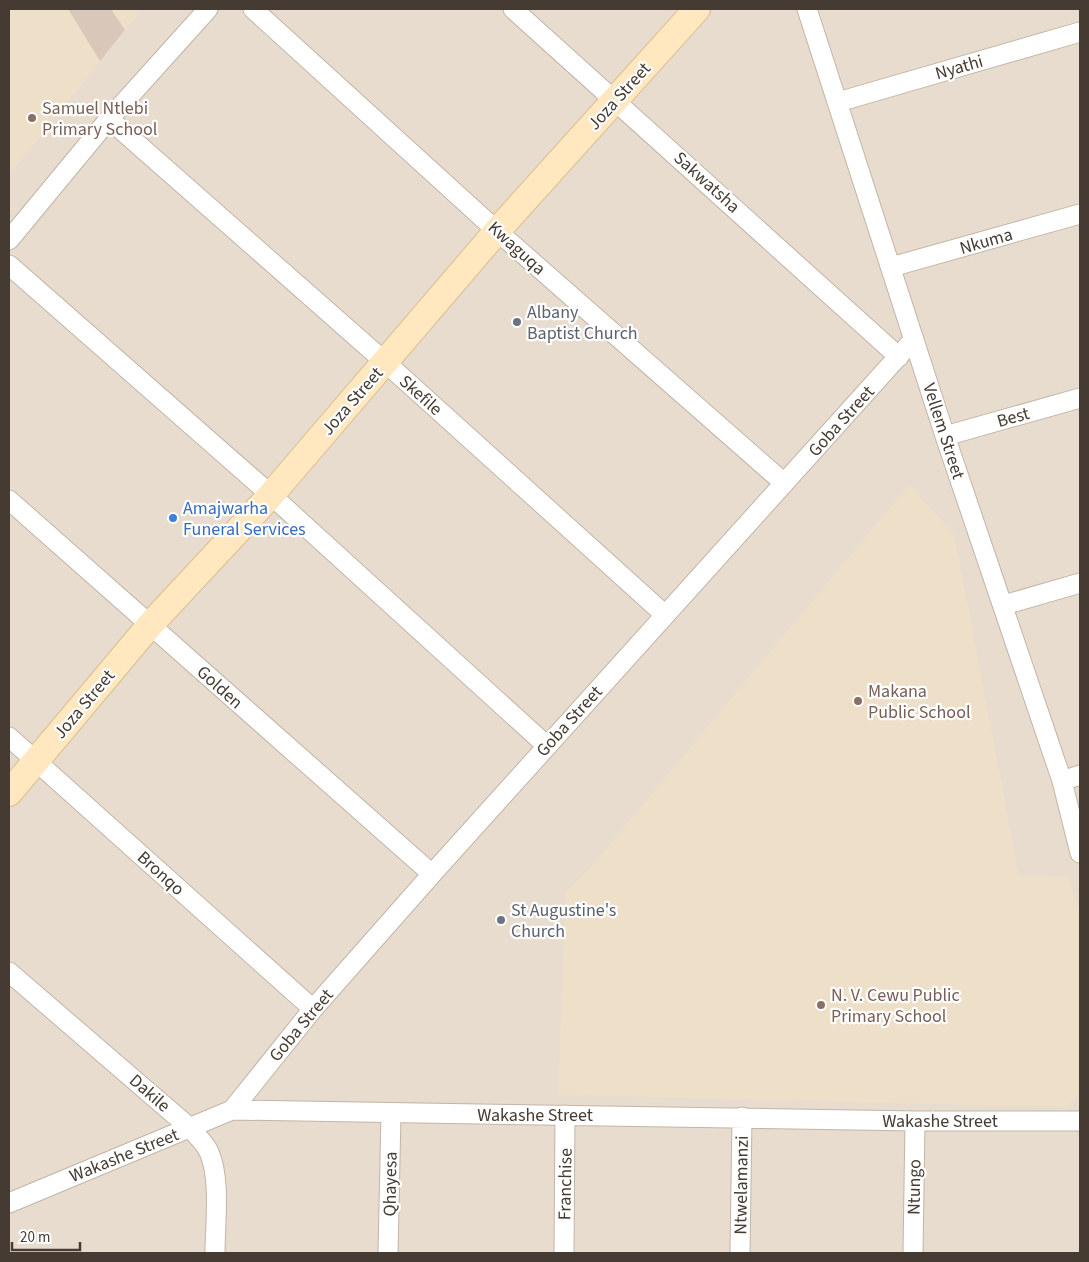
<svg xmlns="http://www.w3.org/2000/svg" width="1089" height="1262" viewBox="0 0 1089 1262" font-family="'Source Sans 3',sans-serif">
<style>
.residential{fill:#e8dccf}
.education{fill:#eedfc9}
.building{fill:#d9c8b9}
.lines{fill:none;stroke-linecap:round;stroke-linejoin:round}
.street-casing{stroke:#c2b5a6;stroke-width:21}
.secondary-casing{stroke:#dbbd8d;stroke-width:28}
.street{stroke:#fff;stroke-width:19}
.secondary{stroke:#ffe7bf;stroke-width:26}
.education-dot{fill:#8d6e63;stroke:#fff;stroke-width:2}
.worship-dot{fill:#6b7280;stroke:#fff;stroke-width:2}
.shop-dot{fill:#3f7fe0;stroke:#fff;stroke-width:2}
.labels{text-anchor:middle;stroke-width:4.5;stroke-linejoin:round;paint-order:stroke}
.street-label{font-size:18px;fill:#453b32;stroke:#fff}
.education-label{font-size:18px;fill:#785e54;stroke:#fff;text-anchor:start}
.worship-label{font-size:18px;fill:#5b616d;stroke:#fff;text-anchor:start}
.shop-label{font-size:18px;fill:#366cbe;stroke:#fff;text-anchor:start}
</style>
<rect width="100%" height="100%" fill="#f3ebe1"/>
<path class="residential" d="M9,9H1080V1253H9Z"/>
<path class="education" d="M9,9H142L9,175Z
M909,485L954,534L1019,876L1068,877L1080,916V1094L1067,1107L558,1095L566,891L590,868Z"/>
<path class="building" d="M68,9H111L125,30L100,61Z"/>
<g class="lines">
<defs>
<path id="street" d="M253,9L497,231L784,483
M513,9L899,357
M807,9L945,436L1062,781L1080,853
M838,102L1080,32
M109,119L385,362L664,614
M9,240L109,119L208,9
M9,265L271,495L547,746
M891,267L1080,214
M945,436L1080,398
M9,500L432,874
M1004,605L1080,583
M9,737L313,1009
M1062,781L1080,775
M9,972L190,1128C196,1135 205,1143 209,1152C221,1179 215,1224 215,1253
M232,1110L313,1009L432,874L914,339
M9,1203L232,1110L915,1121H1080
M388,1253L391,1114
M564,1253L565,1115
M740,1253L742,1117
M913,1253L915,1121"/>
<path id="secondary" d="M9,793L150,625L271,495L497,231L697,9"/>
</defs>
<use href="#street" class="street-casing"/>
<use href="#secondary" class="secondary-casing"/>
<use href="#street" class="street"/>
<use href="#secondary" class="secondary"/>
</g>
<g class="education-dot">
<circle cx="32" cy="118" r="5"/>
<circle cx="858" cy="701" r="5"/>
<circle cx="821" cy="1005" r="5"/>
</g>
<g class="worship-dot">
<circle cx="517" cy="322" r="5"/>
<circle cx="501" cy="920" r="5"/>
</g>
<circle class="shop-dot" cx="173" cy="518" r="5"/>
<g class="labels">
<g class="street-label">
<text transform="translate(959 67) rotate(-16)" y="6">Nyathi</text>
<text transform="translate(619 96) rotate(-48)" y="6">Joza Street</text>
<text transform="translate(707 182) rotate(42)" y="6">Sakwatsha</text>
<text transform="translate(986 241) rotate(-16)" y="6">Nkuma</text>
<text transform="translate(517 248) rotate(42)" y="6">Kwaguqa</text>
<text transform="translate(421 395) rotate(42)" y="6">Skefile</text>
<text transform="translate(352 401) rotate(-49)" y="6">Joza Street</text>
<text transform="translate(1013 417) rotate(-16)" y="6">Best</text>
<text transform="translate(841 421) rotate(-48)" y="6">Goba Street</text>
<text transform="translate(944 431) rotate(72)" y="6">Vellem Street</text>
<text transform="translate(220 687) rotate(42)" y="6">Golden</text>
<text transform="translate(84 704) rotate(-50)" y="6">Joza Street</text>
<text transform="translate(569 721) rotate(-48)" y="6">Goba Street</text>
<text transform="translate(161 873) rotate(42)" y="6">Bronqo</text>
<text transform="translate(301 1025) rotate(-50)" y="6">Goba Street</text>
<text transform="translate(150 1093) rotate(41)" y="6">Dakile</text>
<text x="535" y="1121">Wakashe Street</text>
<text x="940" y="1127">Wakashe Street</text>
<text transform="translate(124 1155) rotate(-22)" y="6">Wakashe Street</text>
<text transform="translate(390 1184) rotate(-89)" y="6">Qhayesa</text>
<text transform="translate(565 1184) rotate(-89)" y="6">Franchise</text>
<text transform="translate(741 1185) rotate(-89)" y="6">Ntwelamanzi</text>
<text transform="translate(914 1187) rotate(-89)" y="6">Ntungo</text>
</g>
<g class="education-label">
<text x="42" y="114">Samuel Ntlebi<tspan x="42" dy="21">Primary School</tspan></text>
<text x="868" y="697">Makana<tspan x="868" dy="21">Public School</tspan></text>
<text x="831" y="1001">N. V. Cewu Public<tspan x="831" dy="21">Primary School</tspan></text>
</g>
<g class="worship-label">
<text x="527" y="318">Albany<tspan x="527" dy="21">Baptist Church</tspan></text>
<text x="511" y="916">St Augustine's<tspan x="511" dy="21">Church</tspan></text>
</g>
<g class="shop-label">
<text x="183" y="514">Amajwarha<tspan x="183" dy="21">Funeral Services</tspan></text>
</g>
</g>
<rect width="1089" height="1262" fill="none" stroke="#453b32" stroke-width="20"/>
<path d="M12 1242v8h68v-8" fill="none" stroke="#453b32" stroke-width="2.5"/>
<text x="20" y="1242" font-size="15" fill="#453b32" stroke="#ffffff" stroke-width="4" paint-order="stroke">20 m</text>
</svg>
